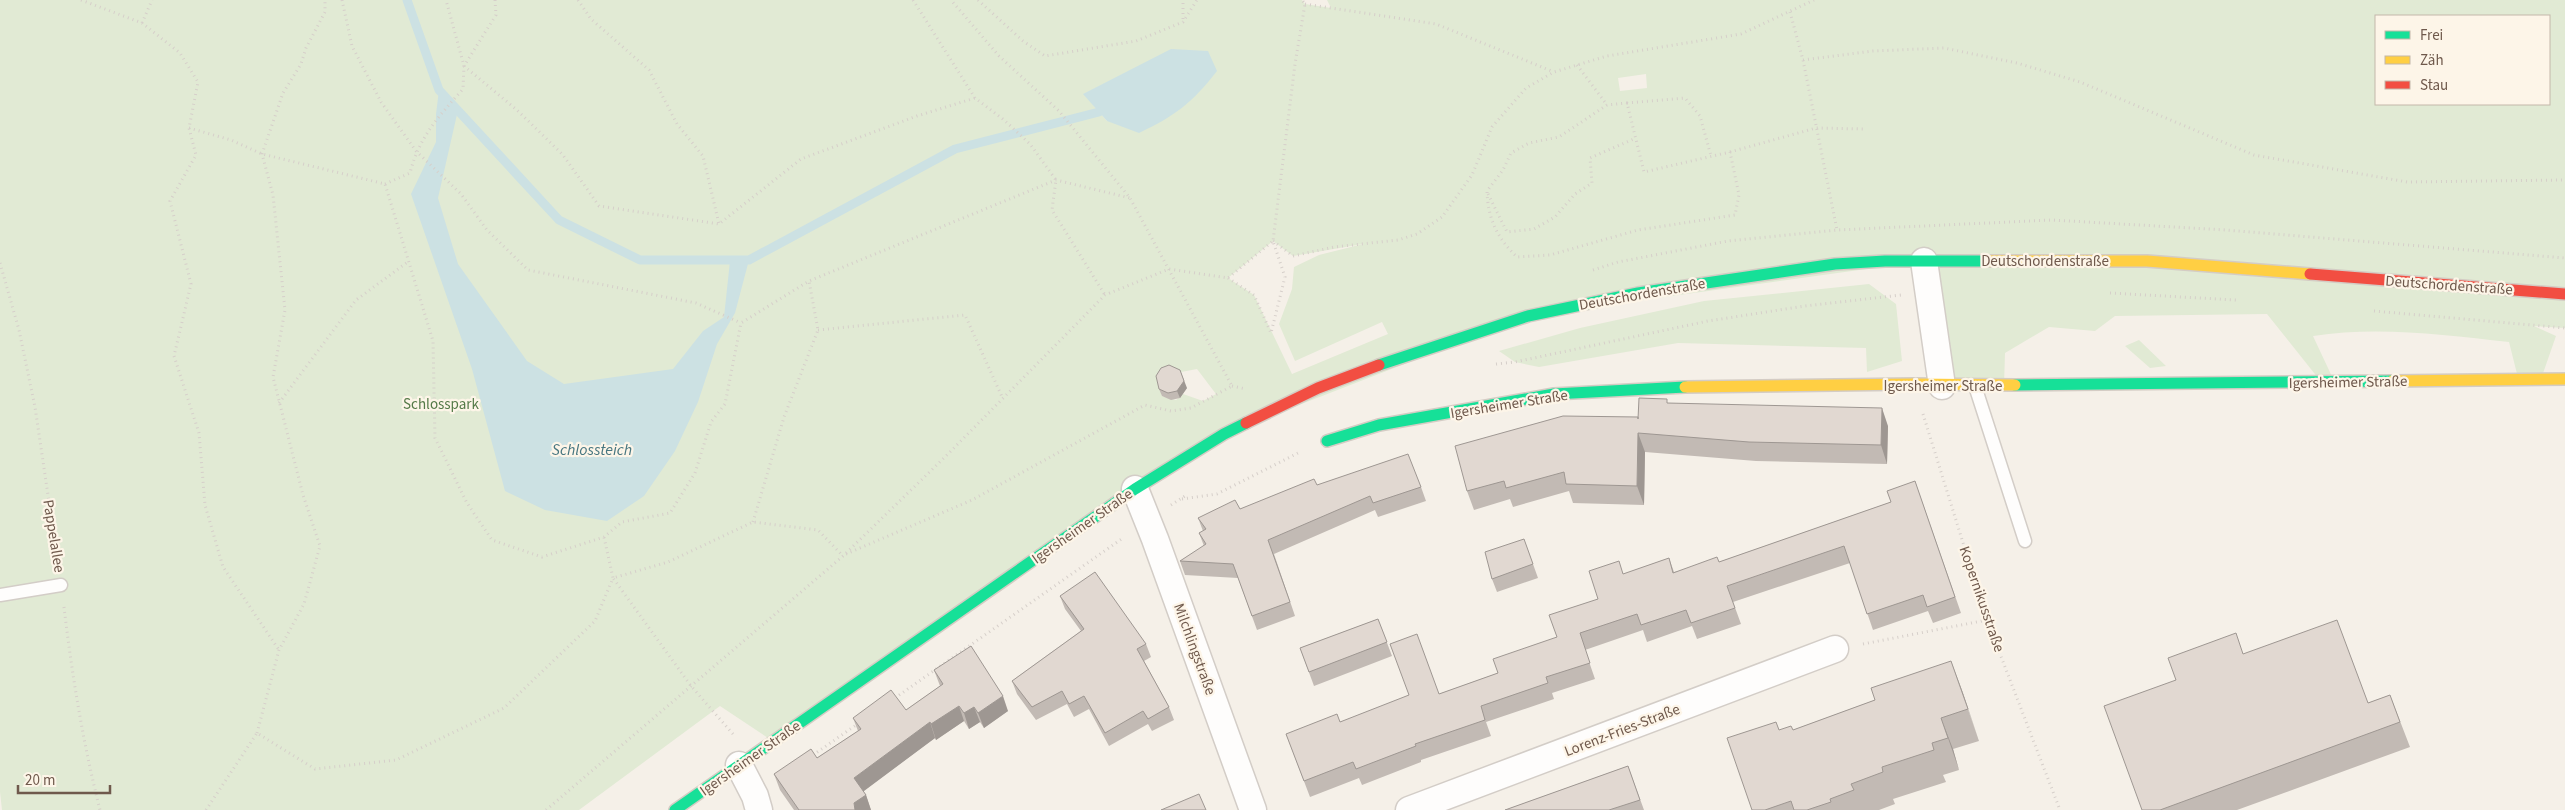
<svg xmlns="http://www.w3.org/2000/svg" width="2565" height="810" viewBox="0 0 2565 810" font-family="'Source Sans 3',sans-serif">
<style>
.green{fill:#e1ead4;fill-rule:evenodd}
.water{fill:#cce1e3}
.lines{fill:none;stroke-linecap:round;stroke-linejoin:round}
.stream{stroke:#cce1e3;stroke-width:9}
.lane-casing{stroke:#d3cdc7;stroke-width:15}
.street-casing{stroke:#d3cdc7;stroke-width:29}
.fast-casing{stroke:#d4ccc4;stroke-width:14}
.slow-casing{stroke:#d4ccc4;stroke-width:14}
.jam-casing{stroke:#d4ccc4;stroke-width:14}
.path{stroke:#d6cfca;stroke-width:3;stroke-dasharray:1 4;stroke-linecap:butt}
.lane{stroke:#fefdfc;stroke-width:12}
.street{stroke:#fefdfc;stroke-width:26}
.fast{stroke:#16e098;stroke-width:11}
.slow{stroke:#ffcf43;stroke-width:11}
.jam{stroke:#f24e42;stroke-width:11}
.wall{fill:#c2bab4}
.shaded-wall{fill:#9e9792}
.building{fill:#e1d8d1;stroke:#9e9792}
.labels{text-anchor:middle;stroke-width:4.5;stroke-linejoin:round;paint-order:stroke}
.street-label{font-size:15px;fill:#6f594c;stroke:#fdf5e8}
.park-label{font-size:15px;fill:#557a48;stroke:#fdf5e8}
.water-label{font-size:16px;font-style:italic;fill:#477680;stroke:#fdf5e8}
</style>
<rect width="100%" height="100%" fill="#f5f0e8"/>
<path class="green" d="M0,0H1302L1305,4L1331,8L1327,0H2565V328L2534,326L2556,336L2541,379L2518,378L2509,342C2444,335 2378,326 2313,336L2335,383H2322L2267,314L2115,316L2095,331L2049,327L2005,353L2004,386H1942L1924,261L1528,316L1224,434L774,742L720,706L579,810H2L0,792ZM2376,16H2549V104H2376ZM1136,68L1107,121L1084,94ZM1646,74L1647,88L1620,91L1618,78ZM1273,241L1293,256L1363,244L1319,255L1294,267L1292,289L1279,324L1295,361L1382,322L1388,334L1292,374L1254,295L1228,278ZM1197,369L1216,394L1203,401L1183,394L1176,400L1162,396L1159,383L1176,373Z
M1869,284L1896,304L1902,361L1867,372L1866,348L1678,343L1539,367L1515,362L1499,351L1580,328L1704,301Z
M2139,340L2166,366L2150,368L2125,346Z"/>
<path class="water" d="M1171,49L1208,51L1217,71C1192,103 1175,116 1139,133L1107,121L1083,94Z
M439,90L458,110L438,198L458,264L527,361L564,384L673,369L703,331L724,317L730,261L749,260L735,313L717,344L698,402L675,451L644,496L607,521L545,510L505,491L472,369L411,194L436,142V114Z"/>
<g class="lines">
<path class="stream" d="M407,0L439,90L559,220L640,260H749L955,149L1099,112"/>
<defs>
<path id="lane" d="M1975,386L2025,541
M0,595L61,585"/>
<path id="street" d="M1924,261L1942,386
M1135,489L1155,539L1253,810
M739,765L755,796L759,810
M1409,810L1835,649"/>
<path id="fast" d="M1379,365L1528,316L1638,293L1835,264L1885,261H1988
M2015,385L2392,381
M1327,441L1379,425L1554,394L1685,387
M675,810L1135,489L1224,434L1246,423"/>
<path id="slow" d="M1988,261H2147L2310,274
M2392,381L2565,379
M1685,387L1913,384L2015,385"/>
<path id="jam" d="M2310,274L2565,294
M1246,423L1318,388L1379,365"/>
</defs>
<use href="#lane" class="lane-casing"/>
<use href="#street" class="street-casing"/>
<use href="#fast" class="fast-casing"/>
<use href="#slow" class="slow-casing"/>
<use href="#jam" class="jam-casing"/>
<path class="path" d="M81,0L142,23L180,53L198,82L189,128L196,155L170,201L191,284L174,356L199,433L205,505L223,567L279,650
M342,0L352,46L381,102L416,151L461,194L487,230L528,270L696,303L741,323
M495,0L496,15L464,66L517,110L563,155L599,206L719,224L801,159L917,116L975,98
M578,0L591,19L649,70L677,124L703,156L719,224
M913,0L975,98L1004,120L1030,144L1056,180L1052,210L1105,295
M978,0L1023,41L1045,56L1136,41L1183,22L1197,0
M1305,4L1436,24L1554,72
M1790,12L1803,60L1837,230
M1183,19V0
M142,23L152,0
M1803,60L1873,51L1944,48L2017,63L2080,82L2254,155L2407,182L2565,180
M1577,65L1607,105L1559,137L1529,143L1511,153L1503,170L1487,191C1488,219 1497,238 1517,257L1550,255L1638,230L1735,215L1739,195L1730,152L1644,172L1627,103L1607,105
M1627,103L1685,98L1700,116L1711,156
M189,128L231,140L262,154L385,184L433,341L435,438L467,503L492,540L542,557L604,537L622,522L670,513L695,473L711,422L725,404L741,323L809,281L1056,180L1130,198
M1730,152L1816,128L1865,129
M385,184L410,173C419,137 439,116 463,89L464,66L446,0
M1488,194L1507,232L1534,229L1555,217L1575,194L1592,183L1590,158L1636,138
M1273,241L1293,256L1334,247L1398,240L1417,234L1442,217L1472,175L1492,127L1526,88L1554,72L1607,56L1741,34L1814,0
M0,263L19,330L35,407L58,563
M1593,270L1618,262L1728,241L1837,230L2052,220L2226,230L2565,258
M1228,278L1254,295L1271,333L1285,277L1273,241L1295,64L1305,4L1302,0
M2110,293L2236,300
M2374,311L2565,328
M818,330L965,315L1003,399
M1496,364L1515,362L1708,321L1805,306L1901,295
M1232,386L1246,389
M279,403L356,300L409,261
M1923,414L1987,620L2060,810
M1182,499L1217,494L1300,452
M1171,505L1185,496
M753,522L784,417L818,330L809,281
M846,554L972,500L1145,405L1171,411L1191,408L1232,386L1130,198L1059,111L999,56L951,0
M64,607C72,675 83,743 100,810
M1863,644L1987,620
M895,698L1123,538
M257,733L279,650L304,604L320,546L303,495L273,377L285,310L273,195L262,154L283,93L301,64L306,48L325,12V0
M733,734L691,686L613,578L668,562L753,522L818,530L843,556
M813,755L859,723
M206,810L257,733L315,769L396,760L504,708L595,621L613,578L604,537
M546,810L843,556L946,456L1105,295L1169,269L1228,278L1273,241"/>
<use href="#lane" class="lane"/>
<use href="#street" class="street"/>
<use href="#fast" class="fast"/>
<use href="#slow" class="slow"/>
<use href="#jam" class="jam"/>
</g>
<path class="wall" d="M1187,388L1180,398L1171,400L1162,396L1159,389Z
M1669,403L1888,426L1887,464L1756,461L1645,452L1644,505L1573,503L1569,491L1513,507L1510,499L1474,510L1467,491L1638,417Z
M1915,481L1961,613L1933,623L1928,611L1873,630L1850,563L1733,602L1741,624L1697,639L1692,626L1647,642L1643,630L1585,650L1595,679L1552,693L1554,699L1486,722L1491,736L1421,760V762L1362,785L1359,778L1310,797L1286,734L1340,722L1439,694L1498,673L1557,637L1598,599L1624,574L1669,558L1674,572L1719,562L1891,502Z
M1317,485L1421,487L1426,501L1378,517L1375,510L1274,554L1295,616L1257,630L1238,578L1185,575L1180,561L1204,546L1199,533L1203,531L1198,518L1240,509Z
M1524,539L1538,578L1497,592L1492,579Z
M1060,596L1146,644L1151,657L1144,661L1169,707L1174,720L1152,731L1148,724L1109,746L1089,709L1074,717L1067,704L1036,720L1017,694L1012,681L1081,631L1065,609Z
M1378,619L1392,656L1314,686L1300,648Z
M2243,654L2368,703L2390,695L2410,747L2237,810H2142L2176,680Z
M1951,661L1979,741L1953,749L1959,770L1943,775L1946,782L1893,799L1895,804L1879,810H1752L1779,730H1793L1875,700Z
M934,670L1008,711L984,728L980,722L969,729L964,721L936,740L935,738L863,791L866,795L871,810H794L780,790L774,774L817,758L858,731L853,718L906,710L940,686Z
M1628,766L1644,810H1505Z"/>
<path class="shaded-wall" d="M1180,370L1187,388L1180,398L1177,391Z
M1882,408L1888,426L1887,464L1881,445Z
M1638,433L1645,452L1644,505L1637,486Z
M1951,661L1963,693L1979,741L1968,709Z
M1003,696L1008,711L984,728L978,713Z
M959,706L964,721L936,740L931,724Z
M974,707L980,722L969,729L964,713Z
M1941,718L1953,749L1959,770L1948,738Z
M930,722L935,738L860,794L854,778Z
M866,795L871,810H855L854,803Z"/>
<path class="building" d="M1169,365L1180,370L1184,381L1177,391L1168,393L1159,389L1156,376L1161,368Z
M1639,398L1667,399V403L1882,408L1881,445L1749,442L1638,433L1637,486L1566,484L1564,472L1506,488L1504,481L1467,491L1455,446L1563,416L1638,417V419Z
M1408,454L1421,487L1373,503L1370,496L1268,540L1290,602L1252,616L1233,564L1180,561L1206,544L1199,533L1206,529L1198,518L1235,500L1240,509L1314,479L1317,485Z
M1915,481L1955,597L1927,607L1923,595L1867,614L1844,546L1727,586L1735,608L1691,623L1686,610L1641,625L1637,614L1580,633L1590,663L1546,677L1548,683L1481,706L1485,720L1415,744L1416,746L1356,769L1353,762L1304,781L1286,734L1337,714L1340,722L1409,695L1390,644L1417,634L1439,694L1498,673L1493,659L1557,637L1549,615L1598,599L1589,571L1619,561L1623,574L1669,558L1673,573L1717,557L1719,562L1891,502L1887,491Z
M1524,539L1533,564L1492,579L1485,552Z
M1095,572L1146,644L1137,649L1169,707L1148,719L1143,711L1105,733L1084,696L1069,704L1062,691L1032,707L1012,681L1084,629L1060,596Z
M1378,619L1387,642L1309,672L1300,648Z
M2337,620L2368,703L2390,695L2400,722L2160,810H2142L2104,706L2176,680L2168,658L2236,633L2243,654Z
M971,646L1003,696L978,713L974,707L964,713L959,706L931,724L930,722L854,778L866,795L854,803L855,810H799L774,774L811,749L817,758L861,729L853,718L891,690L906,710L943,684L934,670Z
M1951,661L1968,709L1941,718L1948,738L1932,743L1934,750L1882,767L1883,772L1851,784L1854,790L1830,799L1831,802L1807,810H1794L1791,801L1765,810H1752L1727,738L1776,722L1779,730L1791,726L1793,730L1875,700L1871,688Z
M1628,766L1640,800L1609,810H1505Z
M1199,794L1206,810H1161Z"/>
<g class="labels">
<g class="street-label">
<text x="2045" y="266">Deutschordenstraße</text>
<text transform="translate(2449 285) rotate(4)" y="5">Deutschordenstraße</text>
<text transform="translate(1642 294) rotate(-10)" y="5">Deutschordenstraße</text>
<text transform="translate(2348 382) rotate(-1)" y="5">Igersheimer Straße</text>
<text x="1943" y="391">Igersheimer Straße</text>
<text transform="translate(1509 404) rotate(-9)" y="5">Igersheimer Straße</text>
<text transform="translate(1082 526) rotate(-35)" y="5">Igersheimer Straße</text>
<text transform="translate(54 536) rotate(81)" y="5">Pappelallee</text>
<text transform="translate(1982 599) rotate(71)" y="5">Kopernikusstraße</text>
<text transform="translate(1195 649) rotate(70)" y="5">Milchlingstraße</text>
<text transform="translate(1622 730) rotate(-21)" y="5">Lorenz-Fries-Straße</text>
<text transform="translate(750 758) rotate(-35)" y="5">Igersheimer Straße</text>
</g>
<g class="park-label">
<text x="441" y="409">Schlosspark</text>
</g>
<g class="water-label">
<text x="592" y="455">Schlossteich</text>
</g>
</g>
<rect x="2375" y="15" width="175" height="90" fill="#fdf5e8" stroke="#c4b7aa"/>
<rect x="2385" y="31" width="25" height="8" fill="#16e098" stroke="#c4b7aa"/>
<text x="2420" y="40" font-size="15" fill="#6f594c">Frei</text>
<rect x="2385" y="56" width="25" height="8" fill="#ffcf43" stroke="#c4b7aa"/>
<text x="2420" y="65" font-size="15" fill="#6f594c">Zäh</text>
<rect x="2385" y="81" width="25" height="8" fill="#f24e42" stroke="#c4b7aa"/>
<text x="2420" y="90" font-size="15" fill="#6f594c">Stau</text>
<path d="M18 785v8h92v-8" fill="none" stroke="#6f594c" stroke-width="2.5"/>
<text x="25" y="785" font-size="15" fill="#6f594c" stroke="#fdf5e8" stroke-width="4" paint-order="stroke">20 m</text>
</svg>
